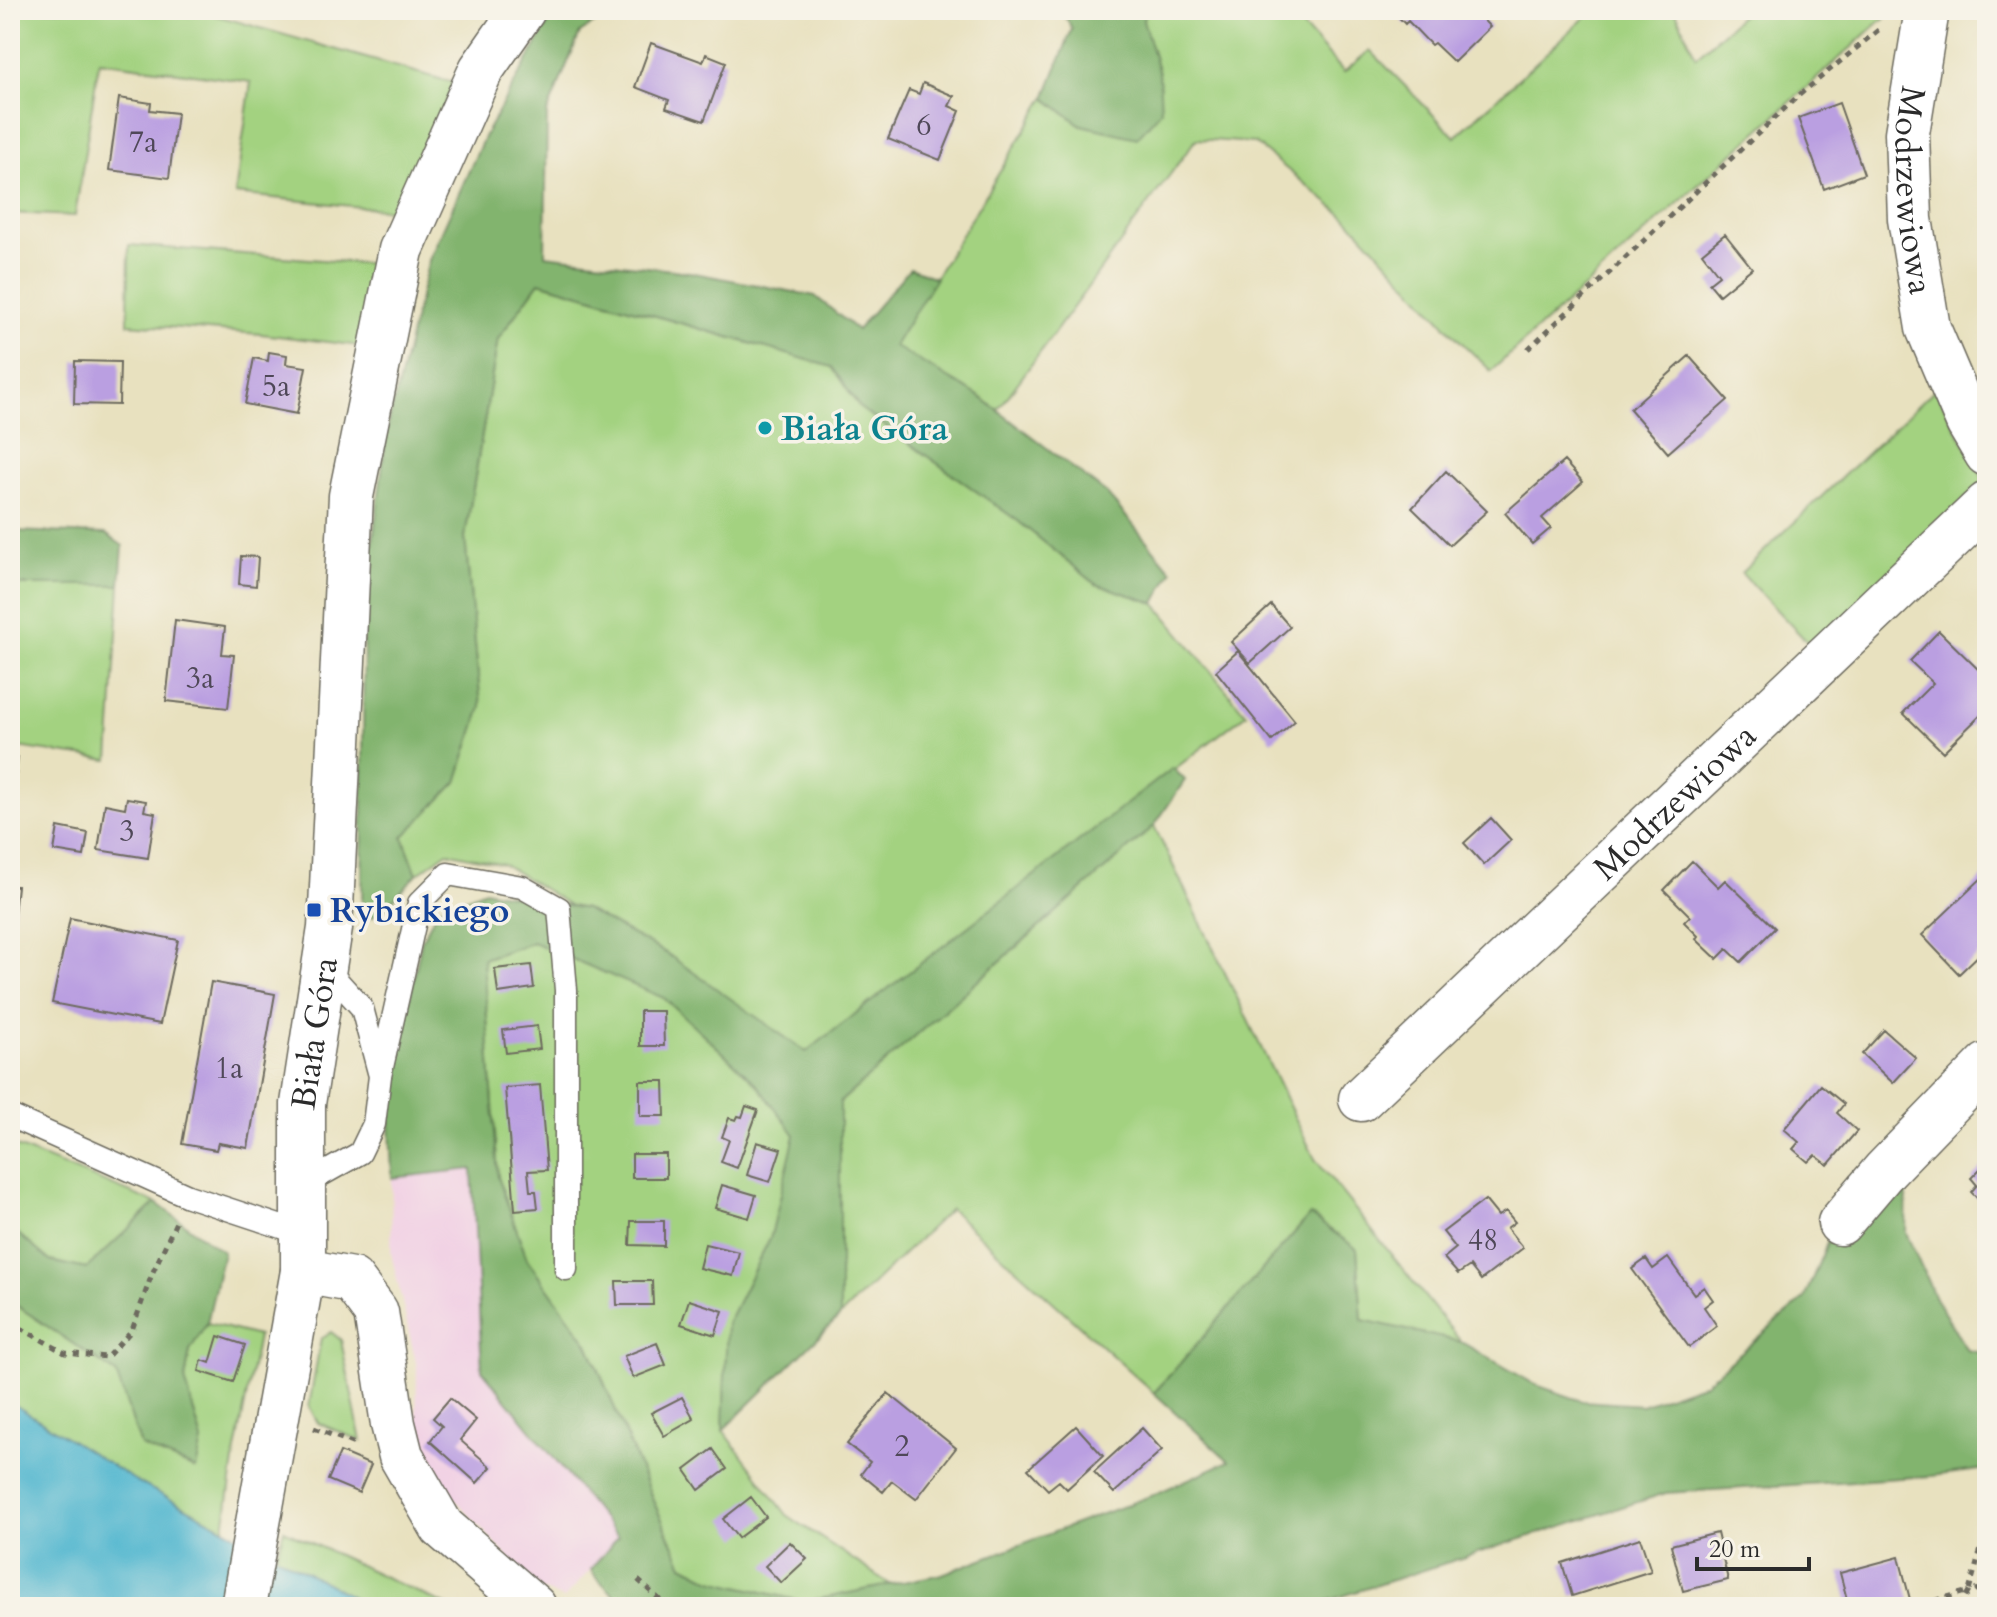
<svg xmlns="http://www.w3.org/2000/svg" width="1997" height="1617" viewBox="0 0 1997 1617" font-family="Cardo,serif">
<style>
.built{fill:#f1d0e4}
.green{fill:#a3d280;stroke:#677e56;stroke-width:2}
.forest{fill:#82b46e;stroke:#56704c;stroke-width:2}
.water{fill:#50b6cf;stroke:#3e707d;stroke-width:2}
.building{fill:#ba9fe1}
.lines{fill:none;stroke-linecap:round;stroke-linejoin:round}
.service-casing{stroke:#6d6b5f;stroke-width:25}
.minor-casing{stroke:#6d6b5f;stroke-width:47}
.path{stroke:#6d6b5f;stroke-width:5;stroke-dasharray:6 6;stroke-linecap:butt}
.service{stroke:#fff;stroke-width:22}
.minor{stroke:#fff;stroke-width:44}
.culture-dot{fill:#0f9aa8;stroke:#f7f3e8;stroke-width:3}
.transit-dot{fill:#1a4fb4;stroke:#f7f3e8;stroke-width:3}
.labels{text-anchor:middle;stroke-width:7;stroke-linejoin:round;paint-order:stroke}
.number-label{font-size:30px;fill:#4f4858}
.street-label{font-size:34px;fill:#2b2b2b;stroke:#f7f3e8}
.culture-label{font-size:34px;font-weight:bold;fill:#0d838f;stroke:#f7f3e8;text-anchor:start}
.transit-label{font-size:34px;font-weight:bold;fill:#164399;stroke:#f7f3e8;text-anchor:start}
</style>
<rect width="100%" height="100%" fill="#f7f3e8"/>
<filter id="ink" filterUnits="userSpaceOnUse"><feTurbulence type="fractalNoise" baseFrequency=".0125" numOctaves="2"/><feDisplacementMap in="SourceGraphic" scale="16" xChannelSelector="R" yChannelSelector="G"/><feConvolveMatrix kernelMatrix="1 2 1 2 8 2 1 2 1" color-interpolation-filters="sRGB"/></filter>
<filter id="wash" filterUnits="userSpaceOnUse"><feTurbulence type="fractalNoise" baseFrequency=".006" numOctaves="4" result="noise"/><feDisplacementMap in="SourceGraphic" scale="32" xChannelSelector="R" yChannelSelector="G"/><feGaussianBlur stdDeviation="1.8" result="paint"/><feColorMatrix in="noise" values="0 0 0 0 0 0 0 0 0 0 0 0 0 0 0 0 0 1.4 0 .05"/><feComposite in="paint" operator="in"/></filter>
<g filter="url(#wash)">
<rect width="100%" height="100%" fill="#e8e1bf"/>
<path class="built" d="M472,1168L483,1370L619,1538L564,1599L535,1587L444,1487L416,1433L417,1367L391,1253L392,1178Z"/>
<path class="green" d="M10,10H197L454,83L400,211L235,194L251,82L99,61L75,216L10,213Z
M1145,10H1288L1344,72L1370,50L1455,137L1593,10H1675L1696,57L1747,10H1893L1491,371L1457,338L1349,220L1255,143L1196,139L998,410L979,396L893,346L1045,98L1081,125L1159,73L1143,21Z
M129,245L385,265L360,346L261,334L128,324Z
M539,282L832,367L860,408L1018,521L1096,584L1155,603L1246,714L806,1053L666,953L585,909L571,906L503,864L447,852L417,874L403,837L457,782L481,707L465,537L498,339Z
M1935,389L1984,480L1815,650L1741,573Z
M10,585H120L109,760L10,746Z
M1154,826L1315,1159L1461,1342L1362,1320L1357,1249L1310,1215L1154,1393L950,1209L840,1316V1102Z
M533,942L664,998L757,1084L796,1135L771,1236L727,1324L723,1430L787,1515L891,1585L805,1602L712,1580L683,1565L655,1505L588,1344L527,1259L498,1177L483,959Z
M10,1144L156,1203L86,1269L50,1261L10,1227Z
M10,1301L116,1373L141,1446L195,1469L202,1441L185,1380L190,1350L207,1323L258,1336L234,1461L224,1528L136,1481L10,1402Z
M331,1332L341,1340L361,1441L318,1423L309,1406L321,1338Z
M284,1530L449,1607H371L276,1556Z"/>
<path class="forest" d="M556,10H615L580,33L547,113L545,255L689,272L815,296L857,330L910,268L936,278L894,346L979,396L1107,494L1172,571L1155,603L1096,584L1018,521L860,408L832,367L539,282L498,339L465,537L481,707L457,782L403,837L417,874L379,915L362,919L364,613L387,430L429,260L485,135Z
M1077,10H1145L1143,21L1159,73L1161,111L1137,138L1081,125L1045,98L1072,29L1064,14Z
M10,531L106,534L123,546L120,585H10Z
M1173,768L1185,780L1154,826L840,1102V1316L723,1430L727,1324L771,1236L795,1135L757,1084L664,998L533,942L483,959L498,1177L527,1259L588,1344L655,1505L683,1565L712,1580L805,1602L942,1574L1153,1495L1229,1461L1154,1393L1310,1215L1357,1249L1362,1320L1461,1342L1536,1385L1582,1401L1642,1405L1705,1383L1804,1299L1830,1236L1907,1177L1906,1233L1935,1298L1967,1350L1987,1354V1469L1931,1476L1666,1493L1308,1607H626L595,1576L591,1569L618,1537L482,1370L472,1169L392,1178L389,1098L422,939L438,909L485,890L585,909L666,953L806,1052Z
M156,1203L223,1252L207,1323L190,1350L185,1380L202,1441L196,1469L141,1446L116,1373L10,1301V1227L50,1261L86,1269Z"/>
<path class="water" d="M10,1402L136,1481L371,1607H10Z"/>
<g id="blocks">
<path class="building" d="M1392,10H1474L1490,27L1454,62L1434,43L1431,45L1408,21L1405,24Z
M651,43L703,62L706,54L726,62L704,121L666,108L669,100L635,87Z
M923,83L954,96L949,106L960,111L940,160L888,139L909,90L919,94Z
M119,98L151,103L150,110L177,113L169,178L109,170Z
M1839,103L1864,174L1824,189L1798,118Z
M1725,234L1752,268L1719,295L1709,283L1719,275L1702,253Z
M269,352L287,355L286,364L306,367L297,414L245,404L254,358L268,361Z
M1689,356L1728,400L1668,453L1630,409Z
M75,361L120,362L119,405L74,404Z
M1564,461L1583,482L1542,518L1551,528L1532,544L1505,513Z
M1446,471L1487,511L1450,545L1412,508Z
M241,556L258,557L256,586L239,584Z
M1271,605L1290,627L1250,663L1231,642Z
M175,620L225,627L222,654L234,655L228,708L166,701Z
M1939,631L1987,678V709L1943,752L1903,713L1933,683L1910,661Z
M1238,651L1295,721L1272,741L1216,671Z
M10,756L18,757L15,785L10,784Z
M127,798L146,801L144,811L155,813L148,858L98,850L105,804L125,808Z
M1491,818L1511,840L1484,865L1464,843Z
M58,827L88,833L84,856L54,851Z
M1692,861L1718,887L1725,880L1775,928L1741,962L1727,949L1717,959L1696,939L1698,936L1684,922L1690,916L1664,890Z
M1987,873V947L1959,974L1922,935Z
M10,886H17L12,933H10Z
M70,918L178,940L160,1024L52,1003Z
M531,965L534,988L498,993L495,969Z
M211,982L275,994L248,1148L218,1143L216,1150L182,1144Z
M640,1011H663L664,1046H640Z
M537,1026L540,1049L506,1053L503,1030Z
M1884,1030L1916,1058L1893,1083L1862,1054Z
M640,1081H664L665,1116H640Z
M540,1085L547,1170L528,1171L530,1191H536L538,1208L515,1210L505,1088Z
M1821,1085L1844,1104L1837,1113L1857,1131L1828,1165L1815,1155L1808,1162L1793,1149L1799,1142L1784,1129Z
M746,1106L758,1110L737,1168L721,1162L729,1140L722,1137L729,1118L736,1120L738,1116L742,1117Z
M757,1142L781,1149L770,1182L747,1175Z
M632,1154H666V1178H632Z
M1987,1162V1208L1971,1192L1977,1185L1971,1178Z
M722,1185L756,1195L749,1218L715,1208Z
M1485,1200L1498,1216L1506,1211L1515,1222L1507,1228L1523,1248L1481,1280L1470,1266L1458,1274L1444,1258L1456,1248L1443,1232Z
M631,1221H664V1246L630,1245Z
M705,1244L739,1252L733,1276L699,1268Z
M1668,1258L1694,1294L1704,1287L1713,1300L1704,1307L1717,1326L1689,1347L1632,1269L1646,1259L1653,1269Z
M616,1281H652L653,1305H617Z
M689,1300L723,1311L715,1335L681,1324Z
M218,1336L245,1345L233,1382L199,1371L202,1360L210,1363Z
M657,1343L666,1365L633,1378L624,1356Z
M888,1393L956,1448L916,1499L892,1481L883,1492L861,1474L870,1462L847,1444Z
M682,1397L694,1419L664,1436L651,1413Z
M450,1398L476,1420L460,1440L491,1467L477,1483L430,1441L442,1426L433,1418Z
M1076,1426L1103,1456L1067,1489L1059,1481L1048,1490L1028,1469Z
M1142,1428L1162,1450L1114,1493L1094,1472Z
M713,1449L727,1469L699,1490L685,1470Z
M340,1452L371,1465L359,1493L328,1480Z
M751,1497L766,1517L738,1538L723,1519Z
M1717,1533L1728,1580L1683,1591L1671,1545Z
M1640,1538L1651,1571L1572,1596L1562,1563Z
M790,1542L807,1559L781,1583L765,1566Z
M1899,1557L1912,1607H1849L1840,1573Z"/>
</g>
</g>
<g filter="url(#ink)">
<use href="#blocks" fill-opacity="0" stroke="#6d6b5f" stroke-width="2"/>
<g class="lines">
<defs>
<path id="service" d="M380,1076L419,903L448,874L522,887L559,908L566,990V1269
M10,1116L188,1196L303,1234
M303,1185L360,1153L374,1124L380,1076L362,1008L325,967"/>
<g id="minor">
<path id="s1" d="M1927,10L1907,133L1910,219L1928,328L1968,422L1987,454"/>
<path id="s2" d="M1361,1099L1987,504"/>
<path d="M1840,1223L1885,1170L1987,1065"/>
<path d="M303,1271L352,1280L376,1312L393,1424L401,1456L442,1527L534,1607"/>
<path id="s3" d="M243,1607L303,1271V1104L330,928L351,496L401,250L481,70L523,10"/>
</g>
</defs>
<use href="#service" class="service-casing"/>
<use href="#minor" class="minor-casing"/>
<path class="path" d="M1528,349L1798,96L1882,27
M10,1322L65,1353L107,1357L132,1330L152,1274L176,1222
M314,1428L357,1445
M638,1580L668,1607
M1912,1607L1969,1591L1982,1545L1987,1535
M1960,1607L1969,1591L1987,1588"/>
<use href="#service" class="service"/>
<use href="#minor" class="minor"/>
</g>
</g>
<circle class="culture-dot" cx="765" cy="428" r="8"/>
<rect class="transit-dot" x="306" y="902" width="16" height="16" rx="4"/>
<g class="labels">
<g class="number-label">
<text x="924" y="135">6</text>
<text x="143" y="152">7a</text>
<text x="276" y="396">5a</text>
<text x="200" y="688">3a</text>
<text x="127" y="841">3</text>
<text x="229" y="1078">1a</text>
<text x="1483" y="1250">48</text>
<text x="902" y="1456">2</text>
</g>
<g class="street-label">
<text dy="12" stroke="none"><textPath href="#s1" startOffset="182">Modrzewiowa</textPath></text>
<text dy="12" stroke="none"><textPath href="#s2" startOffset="432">Modrzewiowa</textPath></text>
<text dy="12" stroke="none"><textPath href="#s3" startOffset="580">Biała Góra</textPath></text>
</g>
<g class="culture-label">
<text x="781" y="440">Biała Góra</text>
</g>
<g class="transit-label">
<text x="330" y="922">Rybickiego</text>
</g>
</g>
<rect width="1997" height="1617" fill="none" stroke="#f7f3e8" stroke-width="40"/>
<path d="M1697 1557v12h112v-12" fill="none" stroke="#2b2b2b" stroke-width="4"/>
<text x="1709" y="1557" font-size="24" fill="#2b2b2b" stroke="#f7f3e8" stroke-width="6" paint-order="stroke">20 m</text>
</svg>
